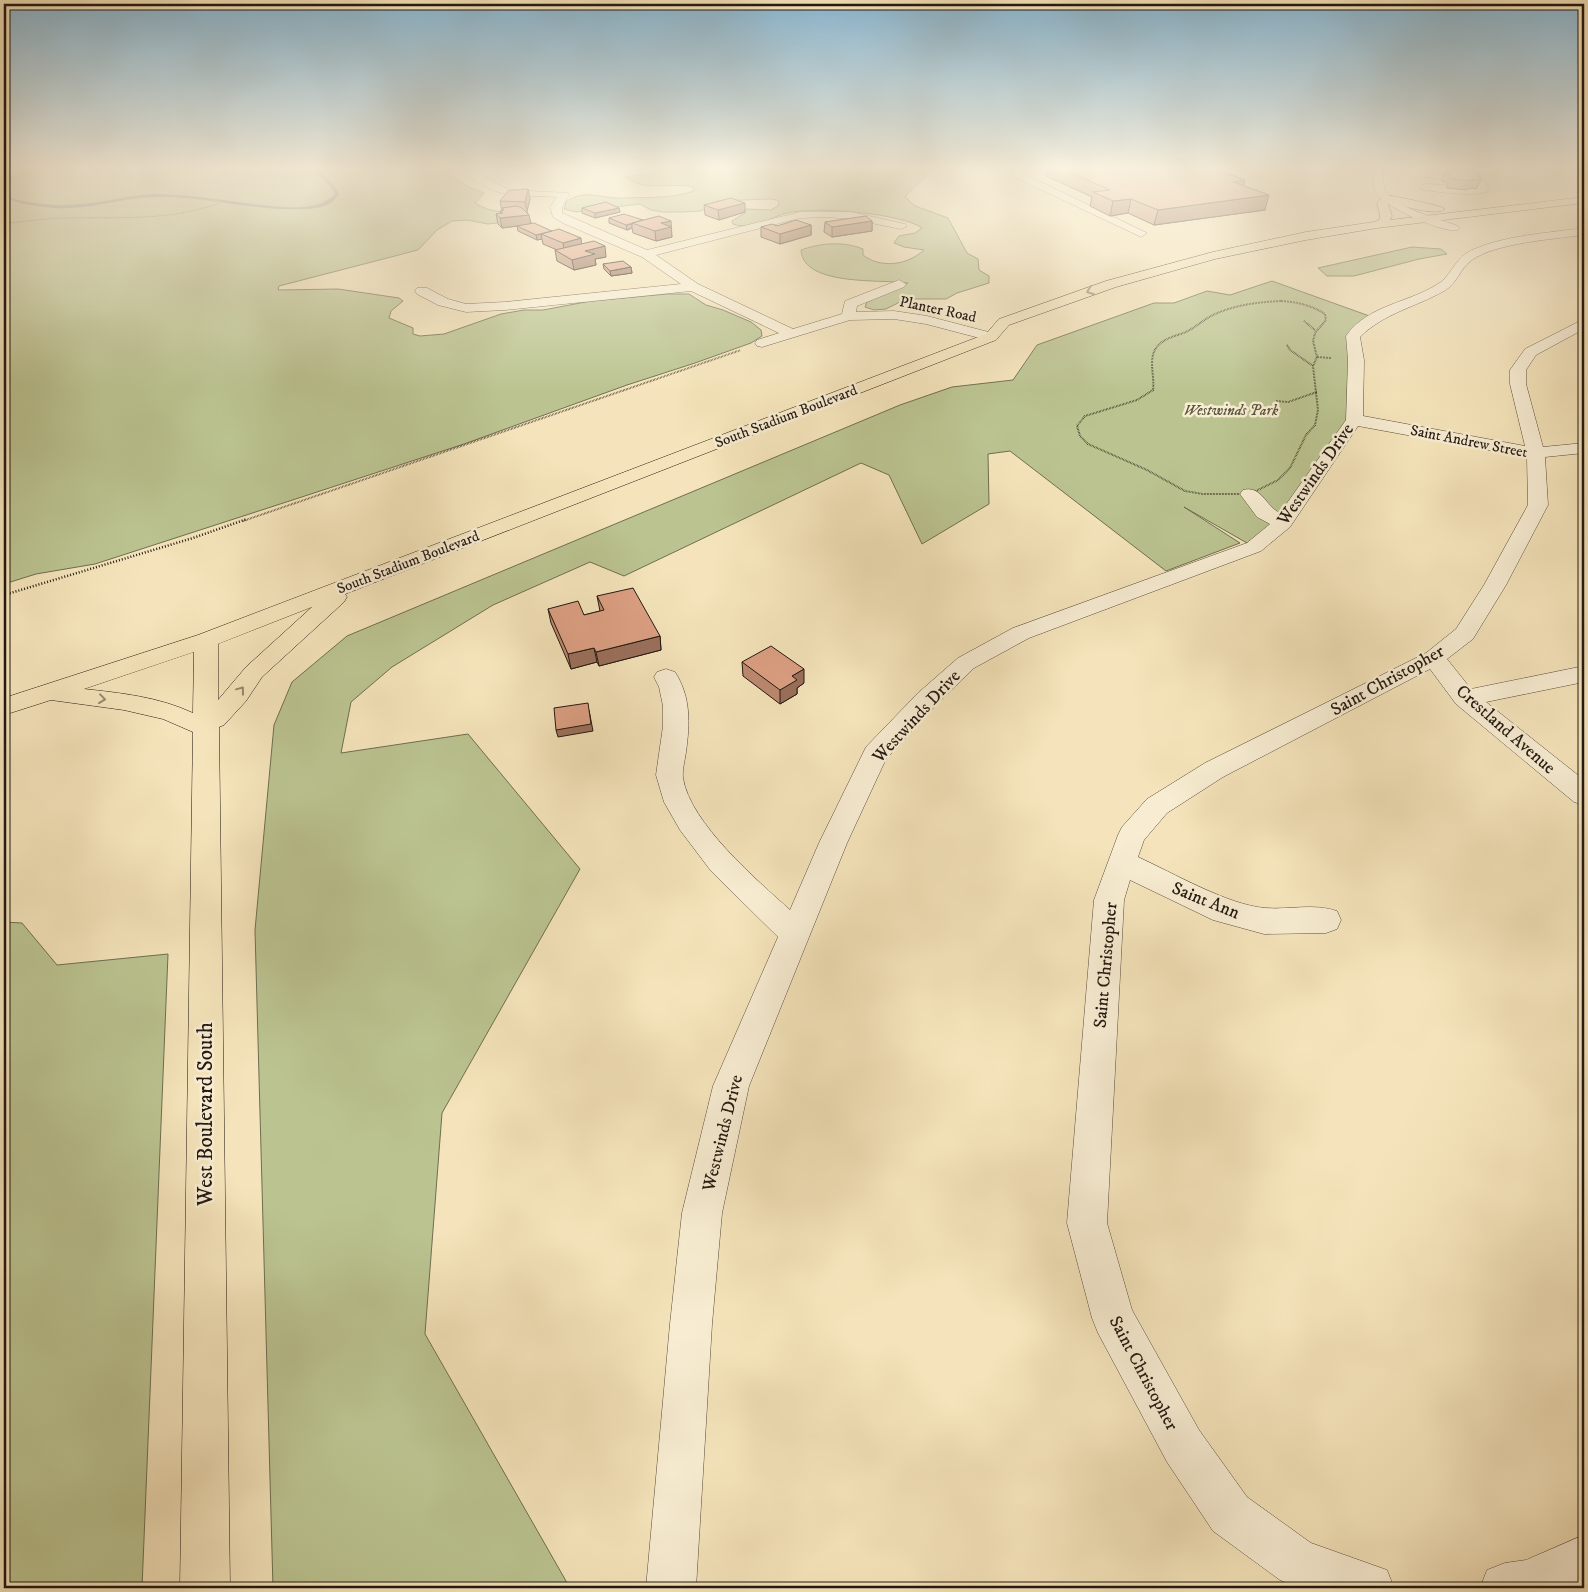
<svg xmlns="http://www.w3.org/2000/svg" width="1588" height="1592" viewBox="0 0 1588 1592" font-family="'IM FELL DW Pica',serif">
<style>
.green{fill:#bbc491;stroke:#6e6e51}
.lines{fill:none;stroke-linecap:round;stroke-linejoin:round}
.stream{fill:#6c7c73;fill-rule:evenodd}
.minor-casing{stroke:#574b3c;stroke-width:1}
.major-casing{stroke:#221811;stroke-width:1}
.path-far2{stroke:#221811;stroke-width:1;stroke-dasharray:0.5 1;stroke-linecap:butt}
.path-far1{stroke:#221811;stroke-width:2;stroke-dasharray:0.5 1;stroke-linecap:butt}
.path{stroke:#221811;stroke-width:2.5;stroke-dasharray:1 2;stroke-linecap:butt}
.minor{fill:#f8edd3;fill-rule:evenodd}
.major{fill:#f5e4bb;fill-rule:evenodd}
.wall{fill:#be8a72;stroke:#221811}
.shaded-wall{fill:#9b705c;stroke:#221811}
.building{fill:#dda084;stroke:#221811}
.oneway{stroke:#96886e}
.labels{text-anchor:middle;stroke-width:5;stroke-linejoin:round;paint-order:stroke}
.far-street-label{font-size:15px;fill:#221811;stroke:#f8edd3}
.far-park-label{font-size:15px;font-style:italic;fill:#58543e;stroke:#f8edd3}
.street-label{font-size:18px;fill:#221811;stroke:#f8edd3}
.near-street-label{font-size:21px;fill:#221811;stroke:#f8edd3}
</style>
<rect width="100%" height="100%" fill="#f5e4bb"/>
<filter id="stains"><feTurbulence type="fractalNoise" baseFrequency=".004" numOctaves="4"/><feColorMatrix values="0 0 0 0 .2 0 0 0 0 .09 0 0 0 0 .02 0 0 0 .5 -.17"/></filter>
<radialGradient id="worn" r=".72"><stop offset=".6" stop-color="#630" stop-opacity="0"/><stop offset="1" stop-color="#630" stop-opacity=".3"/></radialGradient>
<path class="green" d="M4,167H439L468,187L484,193L475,203C491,214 509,212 527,212L498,219L497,223L488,224L467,220L452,221L437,230L418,250L279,286L278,290L338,289L399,298L403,301L391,311L389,318L413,328V334L420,336L444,334L501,314L524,310H543L591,301L667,294H689L706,305L723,310L751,322L761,330L762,336L751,343L695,363L627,385L464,444L268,508L95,564L36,574L4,584Z
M670,167H894L901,170L924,172L926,175C922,183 911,188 905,197L915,206L948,218L967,253L978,259L979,270L989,276V283L957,293L946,299H906L886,309L874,310L865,307L867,302L908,283C883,279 803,287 801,250C821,243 843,241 863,249V255C881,269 908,265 924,250L904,247L894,243L899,236L915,233L922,228C902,213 813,206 787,213C768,218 753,231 733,224L732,221L745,213L746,209L771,210L779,205L778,200L770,199L717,201L719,204L700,211L683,212H663L651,210L640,204L576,212L564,209L566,202C584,188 601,199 622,198C646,197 671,199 694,191L693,187C671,182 644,192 625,177L652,173Z
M1412,247L1441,249L1447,254L1419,259L1354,276H1327L1318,268Z
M1272,281L1375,318L1353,336L1354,420L1254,547L1184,507L1240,543L1166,571L1010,451L988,454L989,504L922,544L889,475L861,463L624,576L590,562L493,605L392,667L351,702L341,753L468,734L580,869L442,1113L425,1334L570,1588H273L255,930L274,725L292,682L347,636L900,405L952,387L1013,380L1037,345L1154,303H1174L1207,291L1230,295Z
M4,922L22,923L57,965L168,954L142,1588H4Z"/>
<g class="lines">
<path class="stream" d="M311,167H315L334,185L339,194C337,197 334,201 331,203C319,211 293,209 279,209C240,207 201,197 162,197C134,196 109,204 83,207C56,210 29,207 4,198V196C30,204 56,207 83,204C107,202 129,195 154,194C193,194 232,202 271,206C292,208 320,210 335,194L331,187Z"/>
<defs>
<path id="minor" d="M456,167H468L495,183L510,190L568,193L569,195L562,207V213L647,250L800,212H851L905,224L907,226L901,229L851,219L827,217L800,218L656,255L698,284L793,329L842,314L845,301L899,280L906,284L904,287L857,306L856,312L894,311L927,316L996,334L998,337L996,340L991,341L926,324L894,319L850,320L762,347L757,346L755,343L757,340L779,333L691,291L505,310L466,312L438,305L417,294L415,291L417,288H427L448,299L466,304L505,302L681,284L642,257L565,224L553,217L550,207L557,197C522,195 507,201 475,180C469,176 461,172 456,167Z
M1014,167H1024L1022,173L1147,233L1141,237L1137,235L1012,176L1011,174Z
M1373,167H1383C1384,174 1382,184 1385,190C1394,208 1440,219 1458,226L1460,228L1458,230C1444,234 1385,207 1377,194C1372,187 1374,176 1373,167Z
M1454,167H1505C1493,176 1469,172 1456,169Z
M1422,171L1482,178L1490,190C1481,198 1434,192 1421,189L1420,187L1425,184L1478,187L1475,183L1418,176V172Z
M1584,228V235C1555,239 1495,243 1472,260C1460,268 1458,283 1444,291C1416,307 1384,313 1360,337L1364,360L1363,416L1525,446L1510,384V370L1525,349L1584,319V329L1536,355L1526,370V384L1543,447L1584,443V453L1545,457L1548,505L1506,585L1476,634L1473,639L1447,659L1471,689L1584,666V682L1486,702L1584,780V805L1574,802L1456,704L1430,669L1223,777L1167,813L1144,840L1138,857C1173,873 1228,905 1265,908C1289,910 1314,903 1337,911L1341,920L1337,929L1326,933L1264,934L1213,920L1130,880L1124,900L1107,1223L1132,1310L1199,1430L1247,1497L1311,1543L1387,1570L1394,1588H1299L1280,1580L1213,1531L1167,1462L1098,1333L1092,1318L1067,1223L1094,900L1118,835L1122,827L1147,799L1205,763L1426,653L1456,629L1484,585L1528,505L1527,457L1358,426L1290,527L1261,551L1029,638L974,668L936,705L886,759L847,843L749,1086L722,1213L712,1324L696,1588H646L670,1324L682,1213L713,1086L778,937L711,871L680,830L664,802L656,775L663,726V706L659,687L654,677L657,672L666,669L675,672C691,697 690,723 686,752C685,760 682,770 683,778C690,823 757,880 790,910L819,843L866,747L918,693L958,658L1013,628L1247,543L1270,524L1257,517L1240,494L1243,490C1262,485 1265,506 1280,513L1346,420L1348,360L1346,336C1368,304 1411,303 1441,282C1453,272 1456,257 1472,250C1506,235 1548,233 1584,228Z
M1584,1535V1584L1575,1588H1480L1487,1570L1505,1563L1526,1560Z"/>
<path id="major" d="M1387,195C1397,197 1440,205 1445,209C1436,217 1401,205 1389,202L1388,204L1392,216L1390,220L1584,197V203L1377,228L1306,240L1215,259L1116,287L1009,325L996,340L345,594L347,597L344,602L262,677L246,701L224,725L219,727L230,1588H180L193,732L163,719L124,710L51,700L4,715V698L198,635L986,334L999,319L1106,281L1213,252L1306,232L1374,222L1379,220L1380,216L1377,203L1383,196ZM312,607L246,667L218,700V644ZM194,652L193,713C159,697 121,693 84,689Z"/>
</defs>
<use href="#minor" class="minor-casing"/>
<use href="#major" class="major-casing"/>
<path class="path-far2" d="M4,182L42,167
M4,223C26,222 47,218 69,218C121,217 170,221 220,203"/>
<path class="path-far1" d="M1281,301C1297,302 1311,305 1325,314L1326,320L1315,333L1313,341L1317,357L1313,366L1318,410L1315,425L1306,435L1290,468L1278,480L1250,494H1203L1185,491L1147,470L1088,444L1080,436L1077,426L1085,416L1137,400L1153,390C1155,377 1148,360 1156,348C1163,338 1176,336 1186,332C1196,327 1203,320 1213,315C1234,305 1258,302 1281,301Z
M1304,321L1315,330
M1287,345L1290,350L1313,366
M1317,357L1331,358
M1276,401L1288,402L1317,392
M243,521L741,350"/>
<path class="path" d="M4,595L193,538L247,519"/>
<use href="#minor" class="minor"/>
<use href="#major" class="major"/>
</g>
<path class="wall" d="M1047,167H1209L1245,180L1244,186L1265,210L1154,225L1128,213L1110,216L1090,206L1092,197L1046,176Z
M1446,170L1481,180L1476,189L1468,188L1467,190L1447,188L1446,182H1442V179Z
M530,199L527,211L531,223L582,244L606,257L595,259L596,265L574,270L557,261L555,250H557L543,244L542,239L537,240L518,231L517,226H518L502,228L498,224L496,214L501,213L500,211H502L500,201Z
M704,205L745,212L719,220L705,215Z
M582,208H619L620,212L595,218L582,213Z
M609,218L643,220L672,231H671L672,237L656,241L633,233L632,228L627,230L609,223Z
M872,221V231L832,237L824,232L825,222Z
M811,225V235L780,244L761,237V227Z
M603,264L631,267L632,273L611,276L604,269Z
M597,596L660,636L661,650L599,666L597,662L571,669L551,623L548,609L584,615L600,611Z
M742,662L804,683L797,688V694L780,704L743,676Z"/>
<path class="shaded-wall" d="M1245,180L1241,194L1233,182Z
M528,189L530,199L527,211L525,202Z
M1269,195L1265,210L1154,225L1158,210Z
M1131,199L1128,213L1110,216L1113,201Z
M745,203V212L719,220L718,210Z
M619,208L620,212L595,218V213Z
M529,215L531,224L502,228L500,218Z
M671,221L672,237L656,241L655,231L661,223Z
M872,221V231L832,237V227Z
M632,224V228L627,230L626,225Z
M811,225V235L780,244V234Z
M541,234L542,239L537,240L536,235Z
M581,238L582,249L565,253L563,243Z
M605,246L606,257L595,259L596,265L574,270L572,260L585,251Z
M631,267L632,273L611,276L610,271Z
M660,636L661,650L599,666L596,652Z
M594,648L597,662L571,669L568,654Z
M804,669V683L797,688V694L780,704V690L792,676Z
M589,710L593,731L558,737L556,730Z"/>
<path class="building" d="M1058,167H1209L1245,180L1233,182L1269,195L1158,210L1131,199L1113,201L1093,192L1110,190Z
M1450,169L1478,172L1481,180L1471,179V181L1451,179L1450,173H1446V170Z
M528,189L525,202L500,201L508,191L513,190Z
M731,198L745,203L718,210L704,205Z
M606,202L619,208L595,213L582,208Z
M517,206L522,208L529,215L500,218L496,214L503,213L500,211L504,210L502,208Z
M624,214L643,220L626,225L609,218Z
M659,216L671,221L661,223L671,227L655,231L632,223Z
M866,216L872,221L832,227L825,222Z
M796,220L811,225L780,234L761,227L772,224L777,226Z
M534,223L552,231L536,235L517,226Z
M559,229L581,238L563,243L541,234Z
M594,241L605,246L585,251L595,254L572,260L555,250Z
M623,261L631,267L610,271L603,264Z
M633,588L660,636L596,652L594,648L568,654L548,609L578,601L584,615L604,610L597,596Z
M771,646L804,669L792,676L797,680L780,690L742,662Z
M588,703L591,724L556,730L554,708Z"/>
<defs><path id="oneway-chevron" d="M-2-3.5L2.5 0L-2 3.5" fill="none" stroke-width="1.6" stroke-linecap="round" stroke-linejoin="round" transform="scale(1.25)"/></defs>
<g class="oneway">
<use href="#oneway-chevron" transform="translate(1090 291) rotate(160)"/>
<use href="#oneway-chevron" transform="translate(241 690) rotate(-53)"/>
<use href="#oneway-chevron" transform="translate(102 699) rotate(7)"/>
</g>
<linearGradient id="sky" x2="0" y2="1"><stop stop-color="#8ab8d3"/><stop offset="0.43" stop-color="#faf3e0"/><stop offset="1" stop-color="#faf3e0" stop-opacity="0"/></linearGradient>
<rect width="1588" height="390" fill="url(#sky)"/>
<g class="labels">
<g class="far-street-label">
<text transform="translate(938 309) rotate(12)" y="5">Planter Road</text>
<text transform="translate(786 416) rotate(-21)" y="5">South Stadium Boulevard</text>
<text transform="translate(1469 441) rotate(11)" y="5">Saint Andrew Street</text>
<text transform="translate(408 562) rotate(-21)" y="5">South Stadium Boulevard</text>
</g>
<g class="far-park-label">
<text x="1231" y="415">Westwinds Park</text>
</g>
<g class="street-label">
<text transform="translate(1315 474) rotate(-55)" y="6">Westwinds Drive</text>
<text transform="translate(1387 680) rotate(-29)" y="6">Saint Christopher</text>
<text transform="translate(916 716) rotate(-47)" y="6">Westwinds Drive</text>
<text transform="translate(1506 729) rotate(41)" y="6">Crestland Avenue</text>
<text transform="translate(1206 900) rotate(22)" y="6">Saint Ann</text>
<text transform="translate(1105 965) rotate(-85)" y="6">Saint Christopher</text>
<text transform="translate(722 1133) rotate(-76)" y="6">Westwinds Drive</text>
<text transform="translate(1144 1373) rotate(62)" y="6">Saint Christopher</text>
</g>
<g class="near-street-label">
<text transform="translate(205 1114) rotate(-90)" y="7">West Boulevard South</text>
</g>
</g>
<rect width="1588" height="1592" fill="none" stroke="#f5e4bb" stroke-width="20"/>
<rect x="5" y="5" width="1578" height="1582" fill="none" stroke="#221811" stroke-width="2.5"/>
<rect x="10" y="10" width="1568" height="1572" fill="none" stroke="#221811"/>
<rect width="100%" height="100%" filter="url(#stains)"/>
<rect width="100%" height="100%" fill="url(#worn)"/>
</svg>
